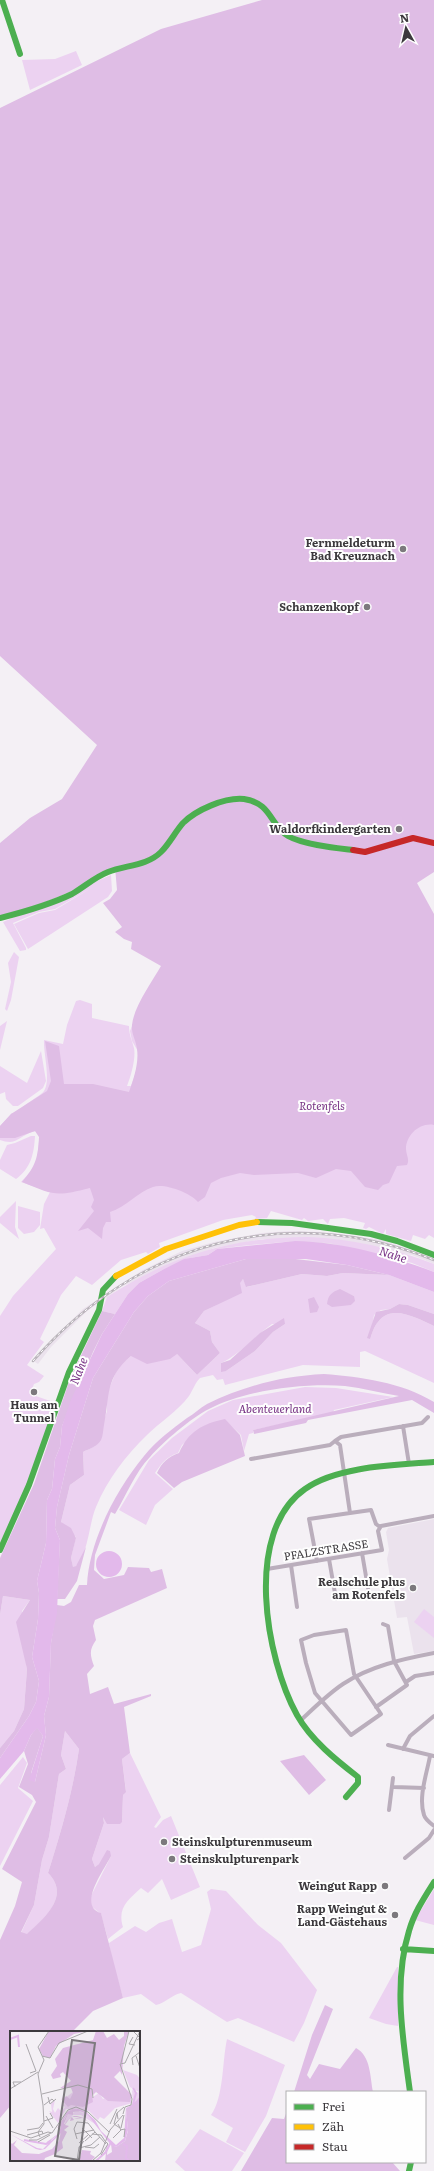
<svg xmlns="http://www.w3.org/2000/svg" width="434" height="2171" viewBox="0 0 434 2171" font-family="Literata,serif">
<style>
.built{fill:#ebe2ed}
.green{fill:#ecd2f1;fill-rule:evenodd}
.forest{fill:#dfbde5;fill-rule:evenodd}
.water{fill:#e3b9eb}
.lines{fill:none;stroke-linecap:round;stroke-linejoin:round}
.street{stroke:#baaebc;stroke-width:4}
.fast{stroke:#4caf50;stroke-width:6}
.slow{stroke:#ffc107;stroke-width:6}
.jam{stroke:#c62828;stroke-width:6}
.rail-casing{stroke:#b9b3ba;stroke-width:2.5}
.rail{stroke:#fefefe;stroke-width:1;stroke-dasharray:3;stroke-linecap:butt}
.poi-dot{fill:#7c797d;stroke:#fefefe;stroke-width:1.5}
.labels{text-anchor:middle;stroke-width:4;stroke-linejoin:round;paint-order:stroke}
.poi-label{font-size:11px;font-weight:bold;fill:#3c393d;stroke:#fefefe;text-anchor:end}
.park-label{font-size:11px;font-style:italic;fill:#773284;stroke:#fefefe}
.street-label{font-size:11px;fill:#3c393d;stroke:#fefefe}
.water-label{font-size:12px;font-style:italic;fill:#7a3587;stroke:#fefefe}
.inset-river{fill:none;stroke:#e3b9eb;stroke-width:2}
.inset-road{fill:none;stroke:#aaa7ab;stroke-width:1}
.view{fill:#7c797d;fill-opacity:0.15;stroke:#7c797d;stroke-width:2}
.inset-edge{fill:none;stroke:#3c393d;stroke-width:2}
</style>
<rect width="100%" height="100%" fill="#f4f0f5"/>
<path class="built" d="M290,1231L322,1232L382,1240L434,1258V1264L412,1255L263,1239L214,1248L123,1286L87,1311L51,1347L38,1364L32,1360L83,1309L143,1270L182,1251L214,1242L262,1233Z
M434,1519V1651L414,1654L407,1617L397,1618L387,1559L389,1550L386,1532L388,1528Z"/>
<path class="green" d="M76,51L82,65L30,90L22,60L55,59Z
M111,875L112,891L108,897L28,949L14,924L39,913L55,910L93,887L55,909L39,912L13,923L26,948V950L20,951L3,922Z
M14,952L19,957L11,1000L7,1011L5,1009L11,982L8,963Z
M434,959V1238L429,1235L425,1239L413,1235L411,1241L386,1234V1229L383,1234L369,1227L366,1229L363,1228L365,1223L344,1218L330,1219L328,1224L323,1219L308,1221L304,1218L302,1220L271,1211L267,1218L255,1219L256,1217L252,1215L223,1220L159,1243L160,1247L148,1254L146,1252L121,1260L92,1285L76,1276L61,1295L40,1339L44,1342L27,1365L44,1376L39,1382L34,1384L30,1394L56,1403L27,1485L0,1543V1316L13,1296L56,1249L44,1228L40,1229L44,1204L50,1192L21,1182L32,1170L37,1159L40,1132C29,1128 20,1142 10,1142C7,1142 3,1141 0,1140V1126L12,1113L15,1116C22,1105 32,1101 41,1094C53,1086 43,1054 44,1040L63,1044L67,1025L76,1001L80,1000L92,1004V1018L129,1026C129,1035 132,1040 134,1048C136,1058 131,1076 127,1086H131L139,1063V1053L132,1041L130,1031L147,990Z
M7,1021L0,1050V1026Z
M41,1051L46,1081L43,1088L18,1106H13L6,1099L5,1092L0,1094V1066L27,1083Z
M31,1136H35C34,1154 31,1168 16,1179L0,1169V1160L7,1145L15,1143Z
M16,1201L15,1227L19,1239L0,1223V1217Z
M18,1206L40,1212V1225L34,1232L24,1234L18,1228Z
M308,1237C352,1239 393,1248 434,1264V1272L412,1263L329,1243L295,1241L241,1246L217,1249L208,1255L184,1259L164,1269L139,1283L128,1294L115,1314L102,1311L107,1297C170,1256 233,1237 308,1237Z
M343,1273L389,1275L434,1292V1314L408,1305L399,1304L390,1309L381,1310L374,1315L370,1339C372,1334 374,1326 378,1322C392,1303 418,1319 434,1326V1383L365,1351L360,1352V1367L303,1365L225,1385L223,1379L217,1380L213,1375L200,1378C195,1383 193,1390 189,1396C178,1411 160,1422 147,1435C126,1455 107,1480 96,1507C89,1522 88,1560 73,1568L71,1558L76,1537L61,1522L70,1485L84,1475L83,1452L95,1446L107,1411V1394L118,1367L131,1356L177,1354L197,1375L220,1353L212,1342L210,1331L195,1323L204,1311L216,1305L243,1279L247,1287L302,1274L327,1276ZM347,1293L354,1296L351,1305L342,1304ZM272,1324H285L273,1332L255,1351L226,1371L221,1363C236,1357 257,1335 272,1324Z
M305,1387L336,1388L393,1397L334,1410L333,1413L253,1430V1433L249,1434L244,1451L241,1435L226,1421L206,1425L182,1445L178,1453C166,1457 162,1463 155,1473L173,1489L155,1505L146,1525L119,1510L149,1460L172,1438L208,1411L233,1400Z
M3,1596L30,1600L22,1611L23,1646L27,1669L24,1709L14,1731L0,1748V1615Z
M424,1609L434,1617V1638L414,1622Z
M65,1731L79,1749C73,1791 61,1832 48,1873C71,1896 44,1918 27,1935L21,1933L34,1905L42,1860L49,1837L59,1774L66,1769L61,1755Z
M130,1753L161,1817L154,1827L156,1828L163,1820L171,1816L200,1887L171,1900L162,1879L148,1893L141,1888C128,1900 117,1908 123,1927L108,1939L101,1914L91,1906L90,1898L111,1856L95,1867L92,1859L104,1823L103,1817L122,1822L123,1795L126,1791L122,1759Z
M23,1757L27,1763L18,1788L33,1801L0,1866V1785Z
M211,1889L226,1891L258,1925L281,1943L317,1990L304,2023L294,2042L238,2018L227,2022L181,1993C171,1995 166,2003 156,2005L141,1994L123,1998L112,1960L109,1943L135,1926L146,1932L159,1923L172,1919L182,1952L201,1945L211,1909L207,1892Z
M434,1889V1925L415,1920Z
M397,1967H398V2026L386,2024L369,2018Z
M227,2039L285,2065L266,2116L245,2152L226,2142L233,2128L211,2115C224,2097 222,2062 227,2039Z
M200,2129L244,2153L232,2171H185L175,2162Z"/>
<path class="forest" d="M262,0H434V872L417,883L434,914V1125C420,1122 406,1135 406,1149C406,1155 410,1159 407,1165L397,1166L389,1183L383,1185L378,1190L365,1187L351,1171L336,1169L316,1178L298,1173L254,1175L240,1173L221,1178L211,1183L205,1197L198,1202C190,1193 165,1183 153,1187C138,1192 126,1207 110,1212L111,1222H106L103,1228L102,1239L88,1228L78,1231L94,1211L91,1207L94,1200L90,1188C55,1197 54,1195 22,1182C36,1166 38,1157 39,1137L35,1131L15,1138H0V1126L11,1114L47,1091L51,1081L45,1041L59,1046L64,1084H93L129,1092C134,1078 139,1063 137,1049C136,1040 131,1034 132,1025C134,1006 152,982 161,966L131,949L132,942L124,939L115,932L122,927L103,903L110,899L117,890L115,867C101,873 92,880 79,887C55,900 27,909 0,916V843L30,818L62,799L97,745L0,656V108L161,29Z
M287,1258L347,1265L389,1275L343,1273L327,1276L302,1274L246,1287L243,1279L240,1283L242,1293L204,1311L195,1323L210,1331L212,1342L220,1353L197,1375L177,1354L170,1359L147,1364L131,1356C105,1378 110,1395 104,1425C103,1430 103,1436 101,1440C98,1446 89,1449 83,1452L84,1475L70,1485L61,1522L71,1528L76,1538L71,1558L73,1567L76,1566L86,1547L77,1581L65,1599H57L60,1540L55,1528L57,1507L69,1455L93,1378L134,1312L148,1296L169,1281L246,1259Z
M340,1289L354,1296L355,1301L351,1305L332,1307L327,1304C328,1295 332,1292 340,1289Z
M314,1297L319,1307L317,1312L310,1313L308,1299Z
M399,1304L408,1305L434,1314V1326C418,1319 392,1303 378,1322C374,1326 372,1334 370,1339L367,1338L376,1312L390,1309Z
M102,1311L115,1314L102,1334L93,1352L62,1426L60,1447L55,1459L52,1489L47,1500L46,1543L37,1581L39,1593L38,1619L32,1657L39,1681L36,1702L29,1716L0,1758V1748L14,1731L24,1709L27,1669L16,1622L30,1600L3,1596L0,1615V1558L34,1484L70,1379Z
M284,1318L285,1324L273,1332L255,1351L226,1371L221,1372V1363L230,1360L260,1333Z
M324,1374C361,1377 401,1382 434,1402V1413L412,1400L308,1420L306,1423L254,1434L253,1430L399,1396C381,1393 363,1388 345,1386C304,1383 245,1390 209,1409C191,1418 163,1442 150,1457C135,1472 126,1496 115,1514L111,1512L95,1555L94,1570L104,1579L124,1575L128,1567L149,1568L151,1572L162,1569L167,1588L95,1620L93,1626L96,1640C89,1650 90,1655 94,1666L87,1674L90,1694L108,1687L114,1704L151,1694V1696L124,1707L130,1753L122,1759L126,1792L123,1795L122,1822L120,1824H107L103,1817L104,1823L92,1859L95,1867L99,1864L107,1850L110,1851L111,1856C104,1870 77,1906 101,1913L123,1998L93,2011L72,2032H11V2105L0,2118V2125V1940L15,1906L22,1882L2,1869L36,1802L32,1795L19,1787L28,1764L24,1751L31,1735L37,1727L43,1736L31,1773L35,1782L46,1735L44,1716L49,1697L51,1643L57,1605L64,1606L71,1602L79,1585H87C89,1541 116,1490 144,1456C156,1441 172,1429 187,1418C194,1414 200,1408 207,1404C244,1386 282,1376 324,1374ZM65,1731L79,1749C73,1791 61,1832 48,1873C71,1896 44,1918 27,1934L21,1932L34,1905L42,1860L49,1837L59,1774L66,1769L61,1755Z
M225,1419L240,1435L245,1456L182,1482L174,1488L157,1473C162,1462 168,1457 179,1453C189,1431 202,1424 225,1419Z
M304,1755L326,1780L309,1795L280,1761Z
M325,2005L333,2009L307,2075L310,2079L319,2064L340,2069L356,2048C371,2056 370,2077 373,2092H294L312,2035Z
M287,2111V2162H392L400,2171H241L272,2118L284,2119Z"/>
<path class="water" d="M295,1241C343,1242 389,1255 434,1272V1292L389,1275L347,1265L306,1259H246L169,1281L148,1296L134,1312L93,1378L69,1455L57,1507L55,1528L60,1540L57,1613L51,1643L49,1697L44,1716L46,1735L35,1782L29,1780L43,1736L37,1728L31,1735L24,1751L0,1779V1758L29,1716L36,1702L39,1681L32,1657L38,1619L39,1593L37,1581L46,1543L47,1500L52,1489L55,1459L60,1447L62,1426L70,1402L102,1334L128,1294L139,1283L164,1269L184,1259L208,1255L217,1249Z
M96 1564a13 13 0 1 1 26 0a13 13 0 1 1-26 0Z"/>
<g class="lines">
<path class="street" d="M403,1426L409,1464
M335,1441L341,1437L422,1423L428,1417
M251,1459L330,1445L335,1441L340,1445L350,1513L309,1519L317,1561
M350,1513L371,1510L376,1524L380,1527
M362,1553L368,1588
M329,1559L336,1599
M291,1565L297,1607
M267,1569L382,1550L378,1531L381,1526L434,1516
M346,1630L354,1674L381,1714L351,1735L315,1693L306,1663L301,1640L314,1635Z
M406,1682L415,1676L434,1673
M376,1707L407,1685L394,1661L388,1626L383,1624
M301,1720C314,1708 328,1694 343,1684C370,1666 403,1659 434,1653
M388,1745L434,1756
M403,1749L410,1736L434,1716
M430,1756C427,1773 418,1797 424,1815C425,1819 430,1823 434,1826
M394,1787L424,1788
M389,1810L393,1778
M405,1858L429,1838L434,1830"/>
<path class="fast" d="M2,0L20,54
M0,918C24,912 49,905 72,894C84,887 95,877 108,872C126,865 147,866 161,852C170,843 175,832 183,823C196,810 225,797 244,799C272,803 270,826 288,836C304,845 336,848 353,850
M257,1222L292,1223L371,1234L397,1241L434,1255
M0,1550L29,1485L69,1372L99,1310L103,1290L116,1276
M346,1797L358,1783V1777C336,1760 311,1740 297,1715C266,1659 243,1532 305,1489C337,1466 396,1465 434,1462
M403,1949L434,1951
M410,2092C403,2040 393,1983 409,1931C414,1913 424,1898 434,1882
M409,2171L411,2162"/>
<path class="slow" d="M116,1276L166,1249L239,1225L257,1222"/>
<path class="jam" d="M353,850L365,852L413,838L434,843"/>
<defs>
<path id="rail" d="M33,1361C137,1242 286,1201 434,1260"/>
</defs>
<use href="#rail" class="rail-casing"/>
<use href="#rail" class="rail"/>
</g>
<g class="poi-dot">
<circle cx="403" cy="549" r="4"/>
<circle cx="367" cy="607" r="4"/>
<circle cx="399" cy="829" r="4"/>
<circle cx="34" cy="1392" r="4"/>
<circle cx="413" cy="1588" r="4"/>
<circle cx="164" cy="1842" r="4"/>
<circle cx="172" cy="1859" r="4"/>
<circle cx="385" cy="1886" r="4"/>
<circle cx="395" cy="1915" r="4"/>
</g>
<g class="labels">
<g class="poi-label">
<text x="395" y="547">Fernmeldeturm<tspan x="395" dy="13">Bad Kreuznach</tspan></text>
<text x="359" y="611">Schanzenkopf</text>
<text x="391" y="833">Waldorfkindergarten</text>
<text x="34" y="1409" text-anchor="middle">Haus am<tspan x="34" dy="13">Tunnel</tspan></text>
<text x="405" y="1586">Realschule plus<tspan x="405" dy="13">am Rotenfels</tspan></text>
<text x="172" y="1846" text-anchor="start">Steinskulpturenmuseum</text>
<text x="180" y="1863" text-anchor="start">Steinskulpturenpark</text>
<text x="377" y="1890">Weingut Rapp</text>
<text x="387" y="1913">Rapp Weingut &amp;<tspan x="387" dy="13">Land-Gästehaus</tspan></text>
</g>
<g class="park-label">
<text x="322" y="1110">Rotenfels</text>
<text x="275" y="1413">Abenteuerland</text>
</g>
<g class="street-label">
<text transform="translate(326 1550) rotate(-9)" y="4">PFALZSTRASSE</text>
</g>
<g class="water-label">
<text transform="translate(393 1255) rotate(18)" y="4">Nahe</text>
<text transform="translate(79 1371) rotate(-68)" y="4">Nahe</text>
</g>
</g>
<g transform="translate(10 2031)">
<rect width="130" height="130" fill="#f4f0f5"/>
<path d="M113,39L127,44L130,48V65L123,74L122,59L126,62L129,61L120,56ZM115,57L122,72L105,77L94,88L90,86L88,89L79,80L56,78L48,92L39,80L42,81L41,73L45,69L43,78L45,82L48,77L51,80L55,76L52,74L55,73L53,72L54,68L51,69L54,64L55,67L63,61L83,66L89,62L93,68ZM68,80L77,83L85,93L71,84H63L54,94L58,83Z" fill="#ecd2f1"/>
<path d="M39,0H78L64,3L46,15L40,27L33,25L29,18ZM86,0H93L97,7L104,3L109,9L114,5V0H119L114,15L112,44L110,40L104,46L122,64L120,71L98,70L86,61L82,65L83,71L73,76L61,74L58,76L53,70L56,65L60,68L63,62L61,57H50L61,50L53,41L50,43L51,46L43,48L41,44L47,35L45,28L53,17L83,9ZM130,67V130H95L96,122L85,130L95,121L98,110L97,124L102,121L101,113L106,116L115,110L118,100L116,78ZM65,78L73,80L63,81V84L67,82L63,84L58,83L54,93H55L57,90L60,87L64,85H67L74,87L80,92L73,87L64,88L70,86H62L64,89L60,90L61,87L59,88L55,94L59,95L54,99L57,101L52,111L53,117L45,123L35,127L34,130H0V111L2,113L7,109L4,114L12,122L29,123L42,118L49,110L51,100L49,103L42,108L39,114L33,112H38L37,111L49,102L51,95L47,97L54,86V89L59,80ZM72,119L81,120L80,123L85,126L81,130H69Z" fill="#dfbde5"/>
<path d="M130,65V68L125,74L116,78L118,99L115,110L106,116L101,114L77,83L65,78L60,80L56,85L53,90V96L50,105L51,102L35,118L30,119L26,118L0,103L27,117L33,118L50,101L54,86L57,81L62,78H68L76,81L85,89L91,100L106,114L114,107L116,77L123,74Z" fill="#e3b9eb"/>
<path class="inset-river" d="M0,8L8,5L9,16M123,73L126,62L123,57M14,109L36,113L40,110M113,113L117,115L116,127L119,130M86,130L96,121L101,111"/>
<path class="inset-road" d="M123,0L130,7L127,9M123,6L119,13L125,14M16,13L26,40L20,42M32,25L40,27L49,12L78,0M126,25L130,37M111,32L119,0M123,34L122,27L130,21M5,56L3,51H11M0,58L28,41M32,63L68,54L82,58L83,67M38,66L40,73L46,68M34,74L42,68L44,70M107,82L104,93L110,97M113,83L115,76L121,74L122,68L110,33L115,32L130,0M36,85L43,97M108,88L107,82L114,76M34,90L43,87L40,82M34,93L33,74L28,43L34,29L28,16L39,0M100,93L107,78M72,97L82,107M111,97L114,84M17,99L29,97L33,92M110,99L115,98L114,106M0,100L21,107L38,101L42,102L58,79L66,76L78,81L99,101M65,103L84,99M82,103L91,104L95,110M17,104L32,100L33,103M30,106L28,101L34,93M103,107L111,99L108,93M67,108L64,98L67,91L78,92L85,101M19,109H27L41,102M75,110L85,101L96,113M28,111L40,104M69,112L78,104M75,116L84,117L89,113M69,117L81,114L90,106M91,124L98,113L96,111M67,130L69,116L74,110M82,130L91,122L100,99L113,84"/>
<path class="view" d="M62,9L85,12L69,129L45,125Z"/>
<rect width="130" height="130" class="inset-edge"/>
</g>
<rect x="286" y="2091" width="140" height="72" fill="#fefefe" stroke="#b0afb1"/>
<rect x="294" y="2104" width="20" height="6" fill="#4caf50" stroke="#b0afb1"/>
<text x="322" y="2111" font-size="12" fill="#3c393d">Frei</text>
<rect x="294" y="2124" width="20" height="6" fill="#ffc107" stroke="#b0afb1"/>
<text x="322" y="2131" font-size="12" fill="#3c393d">Zäh</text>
<rect x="294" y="2144" width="20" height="6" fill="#c62828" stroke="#b0afb1"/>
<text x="322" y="2151" font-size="12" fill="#3c393d">Stau</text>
<g transform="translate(406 28) rotate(352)" stroke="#fefefe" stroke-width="3" paint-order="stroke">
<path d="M0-3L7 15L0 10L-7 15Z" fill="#3c393d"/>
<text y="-6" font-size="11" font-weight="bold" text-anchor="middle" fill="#3c393d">N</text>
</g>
</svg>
